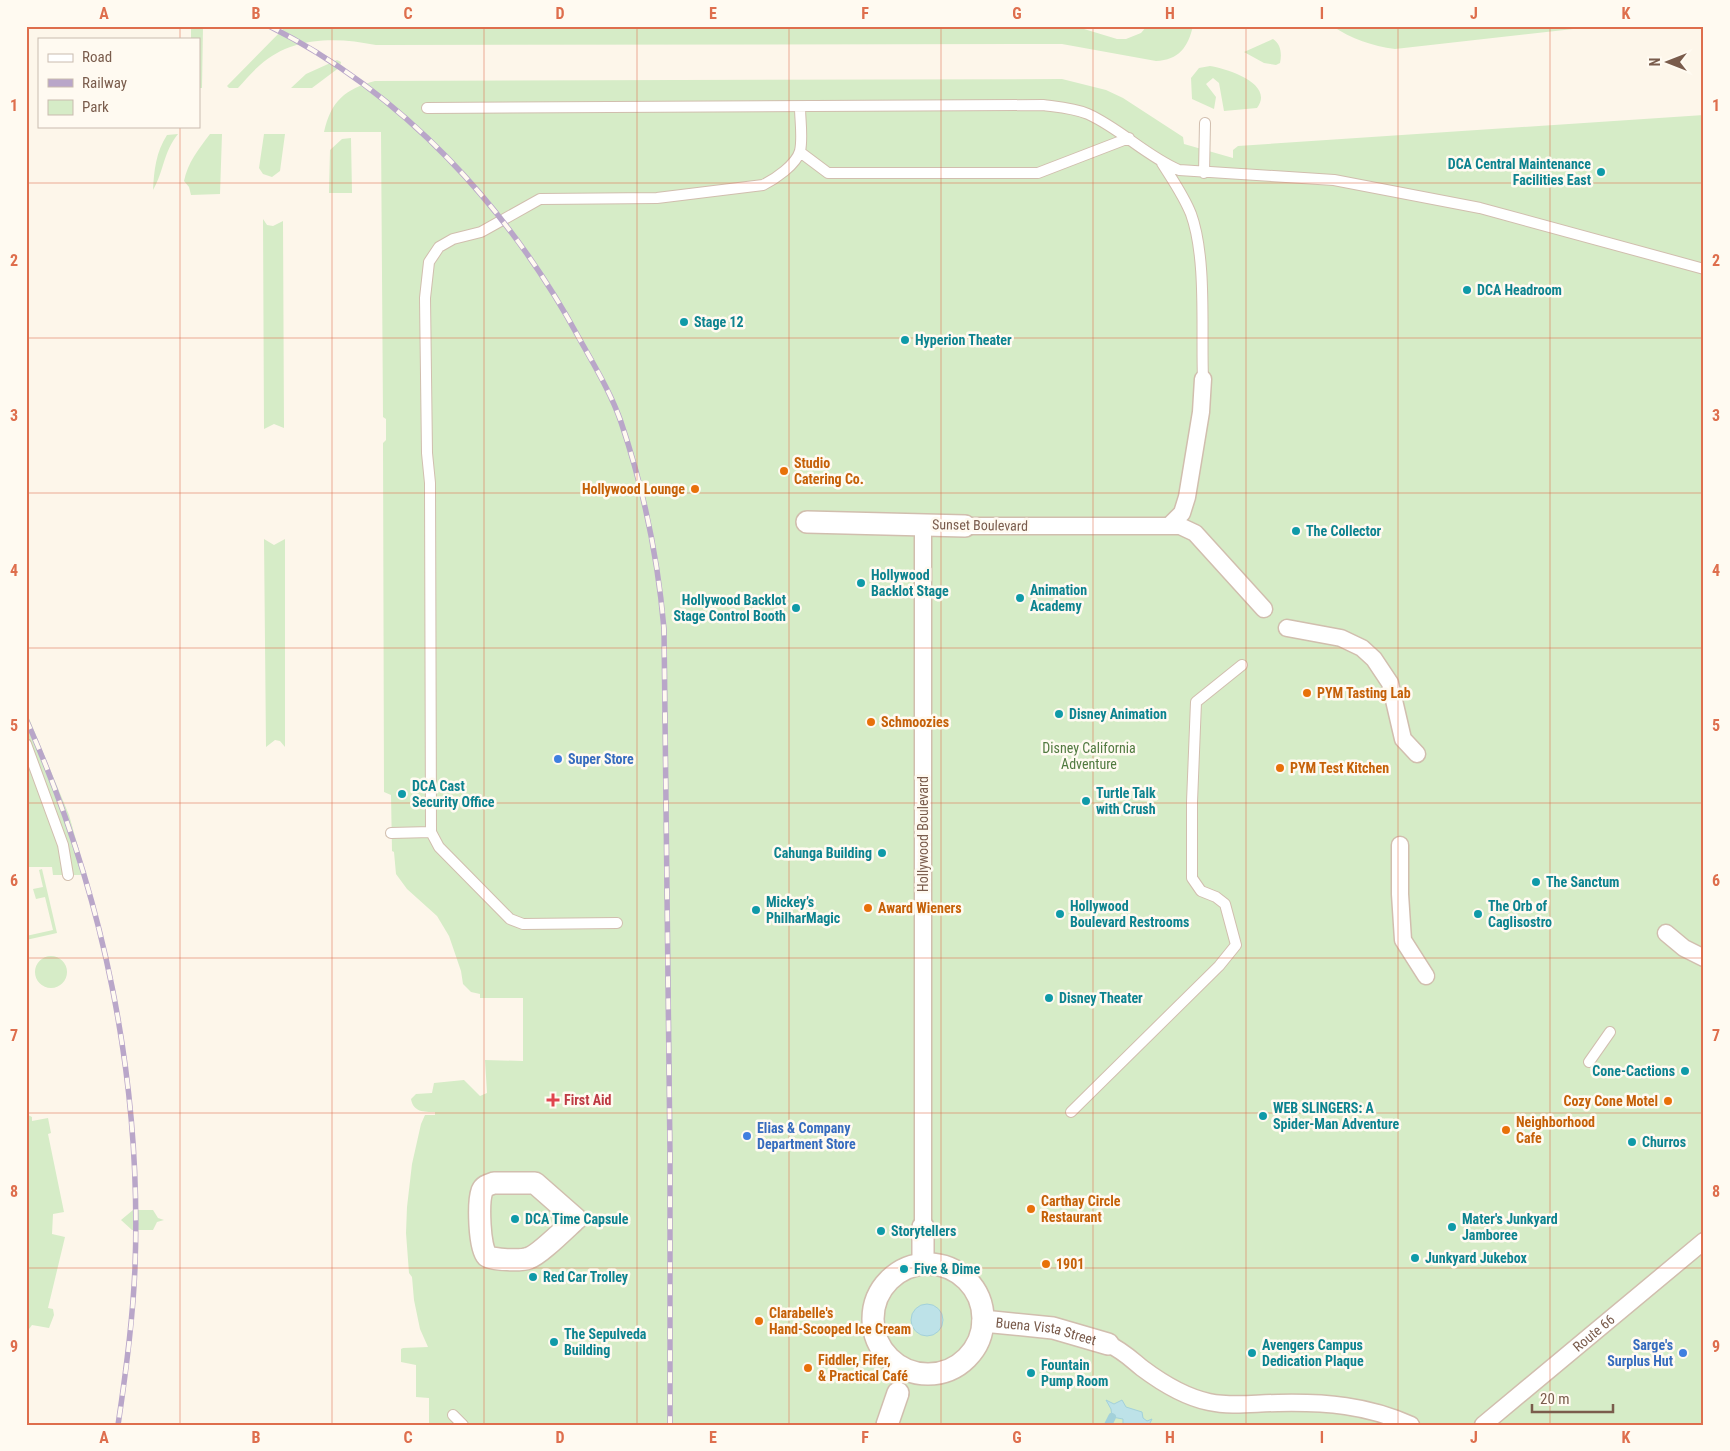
<svg xmlns="http://www.w3.org/2000/svg" width="1730" height="1451" viewBox="0 0 1730 1451" font-family="'Roboto Condensed',sans-serif">
<style>
.green{fill:#d6ecc7}
.water{fill:#bde2e8;stroke:#a3d1da}
.lines{fill:none;stroke-linecap:round;stroke-linejoin:round}
.stream{stroke:#a3d1da;stroke-width:8}
.service-casing{stroke:#d1beae;stroke-width:12}
.pedestrian-casing{stroke:#d1beae;stroke-width:19}
.minor-casing{stroke:#d1beae;stroke-width:24}
.service{stroke:#fff;stroke-width:10}
.pedestrian{stroke:#fff;stroke-width:16}
.minor{stroke:#fff;stroke-width:21}
.rail-casing{stroke:#b9a6c9;stroke-width:5.5}
.rail{stroke:#fffaf1;stroke-width:4;stroke-dasharray:11;stroke-linecap:butt}
.grid{fill:none;stroke:#de6e4d;stroke-width:1;stroke-opacity:0.55}
.culture-dot{fill:#0f9aa8;stroke:#fffaf1;stroke-width:2}
.food-dot{fill:#e8710a;stroke:#fffaf1;stroke-width:2}
.shop-dot{fill:#3f7fe0;stroke:#fffaf1;stroke-width:2}
.health-dot{fill:#e0444e;stroke:#fffaf1;stroke-width:2}
.labels{text-anchor:middle;stroke-width:5;stroke-linejoin:round;paint-order:stroke}
.culture-label{font-size:14px;font-weight:bold;fill:#0d838f;stroke:#fffaf1;text-anchor:start}
.food-label{font-size:14px;font-weight:bold;fill:#c56008;stroke:#fffaf1;text-anchor:start}
.street-label{font-size:14px;fill:#7a5c4c;stroke:#fffaf1}
.park-label{font-size:14px;fill:#517a40;stroke:#fffaf1}
.shop-label{font-size:14px;font-weight:bold;fill:#366cbe;stroke:#fffaf1;text-anchor:start}
.health-label{font-size:14px;font-weight:bold;fill:#be3a42;stroke:#fffaf1;text-anchor:start}
.neatline{fill:none;stroke:#de6e4d;stroke-width:2}
.grid-label{font-size:16px;text-anchor:middle;font-weight:bold;fill:#de6e4d}
</style>
<rect width="100%" height="100%" fill="#fdf6ea"/>
<path class="green" d="M191,26H203L202,88H199V39H191Z
M286,26L1058,27L1084,29L1117,39H1126L1141,33L1147,26H1193C1188,47 1179,60 1156,61L1062,44L376,45C337,37 292,36 260,65C252,72 245,80 238,88H229L227,86Z
M1332,26H1600L1395,49C1372,46 1352,39 1332,26Z
M1273,39C1281,44 1282,54 1280,63L1276,65L1264,63L1244,52Z
M337,60L341,62L340,67L312,88H291L306,74Z
M1210,66C1228,69 1275,84 1257,108L1224,111L1219,83L1213,78L1206,84L1216,97L1214,109L1192,99L1191,78L1199,68Z
M1062,79L1106,90L1123,98L1183,137L1184,144L1233,158V150L1238,146L1704,115V1425H429V1398L416,1397V1365L401,1362V1349L403,1348L428,1347L420,1329L414,1300L412,1277L409,1273L406,1233L407,1207L412,1164L421,1124L425,1115H435V1112C424,1112 413,1112 411,1099L416,1094L432,1093L434,1083L464,1080L480,1096L487,1093L485,1060L523,1061V998H480V994L471,992L463,984L461,971L449,936L437,916L407,889L396,874L394,852L392,851L391,795L384,792L383,443L386,440V419L383,417L381,132H324C331,101 345,89 375,81Z
M178,134C163,153 164,171 153,190C154,170 156,152 167,135Z
M210,134H222L220,194L191,195L189,187L184,181C188,162 198,150 210,134Z
M264,134H285L280,171L272,177L263,174L259,168Z
M351,138L352,193H329L330,150L342,139Z
M263,219L267,225L273,226L283,221L284,428L274,424L264,429Z
M264,539L274,545L285,539V747L280,741L275,740L266,747Z
M26,711L69,815L86,875H53L52,867H26Z
M42,869L57,933L26,940V936L53,930L45,897L36,899L33,889L43,887L39,870Z
M35 972a16 16 0 1 1 32 0a16 16 0 1 1-32 0Z
M26,1114L32,1117V1121L48,1118L51,1133L48,1134L64,1212L53,1214L52,1234L65,1237L48,1308L53,1309L54,1315L49,1328L32,1325L26,1333Z
M133,1210H153L158,1218L164,1220L157,1222L153,1230H132L121,1220Z"/>
<path class="water" d="M911 1320a16 16 0 1 1 32 0a16 16 0 1 1-32 0Z
M1106,1400L1114,1404L1122,1400L1126,1407L1142,1412L1143,1418L1147,1421L1152,1419L1149,1425H1123V1419L1112,1417L1111,1409Z"/>
<g class="lines">
<path class="stream" d="M1108,1425L1112,1417"/>
<defs>
<path id="service" d="M427,108L1043,105C1058,107 1074,108 1088,114C1121,129 1146,156 1179,170L1334,180L1480,208L1704,269
M800,152L828,173H1038L1129,138
M1162,163C1172,179 1184,196 1191,214C1207,258 1201,331 1203,379
M1204,173L1205,123
M26,744L63,845L68,875
M391,833L431,832
M617,923L523,924L510,919L439,847L431,832L430,483L427,453L425,298L429,262L439,247L453,239L481,232L540,199L657,198L763,185C775,179 796,165 800,151C803,138 800,120 800,107
M1589,1062L1610,1032
M1071,1112L1219,966L1236,945L1225,904L1216,897L1201,891L1192,878V802L1196,702L1242,665
M453,1415L463,1425"/>
<g id="pedestrian">
<path d="M923,524V1227"/>
<path d="M1170,525L1182,513L1187,497L1201,412L1203,379"/>
<path d="M965,526H1180L1195,533L1264,609"/>
<path d="M1287,628L1341,638L1362,648L1374,659L1390,683L1403,739L1417,754"/>
<path d="M1400,845V894L1403,940L1426,976"/>
<path d="M1666,933L1684,948L1704,958"/>
<path d="M1108,1344C1122,1350 1131,1359 1142,1368C1162,1383 1185,1397 1209,1402C1232,1407 1255,1403 1278,1403C1325,1402 1367,1405 1411,1425"/>
<path id="s1" d="M1483,1425L1704,1241"/>
</g>
<g id="minor">
<path d="M807,522L965,526"/>
<path d="M494,1183H535L576,1219C566,1228 539,1255 529,1258C522,1261 492,1260 487,1256C479,1248 478,1202 482,1191C484,1186 488,1185 494,1183Z"/>
<path d="M923,1227V1264"/>
<circle cx="928" cy="1319" r="55"/>
<path id="s2" d="M983,1321L1053,1328L1108,1344"/>
<path d="M887,1425L898,1393"/>
</g>
</defs>
<use href="#service" class="service-casing"/>
<use href="#pedestrian" class="pedestrian-casing"/>
<use href="#minor" class="minor-casing"/>
<use href="#service" class="service"/>
<use href="#pedestrian" class="pedestrian"/>
<use href="#minor" class="minor"/>
<defs>
<path id="rail" d="M269,26C403,93 508,207 579,338C594,365 611,393 621,422C644,490 658,559 664,629L670,1155V1425
M26,719C103,891 142,1078 135,1267C133,1320 126,1372 118,1425"/>
</defs>
<use href="#rail" class="rail-casing"/>
<use href="#rail" class="rail"/>
</g>
<path class="grid" d="M180,26V39M332,26V1425M484,26V1425M637,26V1425M789,26V1425M941,26V1425M1093,26V1425M1246,26V1425M1398,26V1425M1550,26V1425M180,126V1425M26,183H1704M26,338H1704M26,493H1704M26,648H1704M26,803H1704M26,958H1704M26,1113H1704M26,1268H1704"/>
<g class="culture-dot">
<circle cx="1601" cy="172" r="5"/>
<circle cx="1467" cy="290" r="5"/>
<circle cx="684" cy="322" r="5"/>
<circle cx="905" cy="340" r="5"/>
<circle cx="1296" cy="531" r="5"/>
<circle cx="861" cy="583" r="5"/>
<circle cx="1020" cy="598" r="5"/>
<circle cx="796" cy="608" r="5"/>
<circle cx="1059" cy="714" r="5"/>
<circle cx="402" cy="794" r="5"/>
<circle cx="1086" cy="801" r="5"/>
<circle cx="882" cy="853" r="5"/>
<circle cx="1536" cy="882" r="5"/>
<circle cx="756" cy="910" r="5"/>
<circle cx="1060" cy="914" r="5"/>
<circle cx="1478" cy="914" r="5"/>
<circle cx="1049" cy="998" r="5"/>
<circle cx="1685" cy="1071" r="5"/>
<circle cx="1263" cy="1116" r="5"/>
<circle cx="1632" cy="1142" r="5"/>
<circle cx="515" cy="1219" r="5"/>
<circle cx="1452" cy="1227" r="5"/>
<circle cx="881" cy="1231" r="5"/>
<circle cx="1415" cy="1258" r="5"/>
<circle cx="904" cy="1269" r="5"/>
<circle cx="533" cy="1277" r="5"/>
<circle cx="554" cy="1342" r="5"/>
<circle cx="1252" cy="1353" r="5"/>
<circle cx="1031" cy="1373" r="5"/>
</g>
<g class="food-dot">
<circle cx="784" cy="471" r="5"/>
<circle cx="695" cy="489" r="5"/>
<circle cx="1307" cy="693" r="5"/>
<circle cx="871" cy="722" r="5"/>
<circle cx="1280" cy="768" r="5"/>
<circle cx="868" cy="908" r="5"/>
<circle cx="1668" cy="1101" r="5"/>
<circle cx="1506" cy="1130" r="5"/>
<circle cx="1031" cy="1209" r="5"/>
<circle cx="1046" cy="1264" r="5"/>
<circle cx="759" cy="1321" r="5"/>
<circle cx="808" cy="1368" r="5"/>
</g>
<g class="shop-dot">
<circle cx="558" cy="759" r="5"/>
<circle cx="747" cy="1136" r="5"/>
<circle cx="1683" cy="1353" r="5"/>
</g>
<path class="health-dot" d="M550.5 1092.5h5v5h5v5h-5v5h-5v-5h-5v-5h5z"/>
<g class="labels">
<g class="culture-label">
<text x="1591" y="169" text-anchor="end">DCA Central Maintenance<tspan x="1591" dy="16">Facilities East</tspan></text>
<text x="1477" y="295">DCA Headroom</text>
<text x="694" y="327">Stage 12</text>
<text x="915" y="345">Hyperion Theater</text>
<text x="1306" y="536">The Collector</text>
<text x="871" y="580">Hollywood<tspan x="871" dy="16">Backlot Stage</tspan></text>
<text x="1030" y="595">Animation<tspan x="1030" dy="16">Academy</tspan></text>
<text x="786" y="605" text-anchor="end">Hollywood Backlot<tspan x="786" dy="16">Stage Control Booth</tspan></text>
<text x="1069" y="719">Disney Animation</text>
<text x="412" y="791">DCA Cast<tspan x="412" dy="16">Security Office</tspan></text>
<text x="1096" y="798">Turtle Talk<tspan x="1096" dy="16">with Crush</tspan></text>
<text x="872" y="858" text-anchor="end">Cahunga Building</text>
<text x="1546" y="887">The Sanctum</text>
<text x="766" y="907">Mickey’s<tspan x="766" dy="16">PhilharMagic</tspan></text>
<text x="1070" y="911">Hollywood<tspan x="1070" dy="16">Boulevard Restrooms</tspan></text>
<text x="1488" y="911">The Orb of<tspan x="1488" dy="16">Caglisostro</tspan></text>
<text x="1059" y="1003">Disney Theater</text>
<text x="1675" y="1076" text-anchor="end">Cone-Cactions</text>
<text x="1273" y="1113">WEB SLINGERS: A<tspan x="1273" dy="16">Spider-Man Adventure</tspan></text>
<text x="1642" y="1147">Churros</text>
<text x="525" y="1224">DCA Time Capsule</text>
<text x="1462" y="1224">Mater's Junkyard<tspan x="1462" dy="16">Jamboree</tspan></text>
<text x="891" y="1236">Storytellers</text>
<text x="1425" y="1263">Junkyard Jukebox</text>
<text x="914" y="1274">Five &amp; Dime</text>
<text x="543" y="1282">Red Car Trolley</text>
<text x="564" y="1339">The Sepulveda<tspan x="564" dy="16">Building</tspan></text>
<text x="1262" y="1350">Avengers Campus<tspan x="1262" dy="16">Dedication Plaque</tspan></text>
<text x="1041" y="1370">Fountain<tspan x="1041" dy="16">Pump Room</tspan></text>
</g>
<g class="food-label">
<text x="794" y="468">Studio<tspan x="794" dy="16">Catering Co.</tspan></text>
<text x="685" y="494" text-anchor="end">Hollywood Lounge</text>
<text x="1317" y="698">PYM Tasting Lab</text>
<text x="881" y="727">Schmoozies</text>
<text x="1290" y="773">PYM Test Kitchen</text>
<text x="878" y="913">Award Wieners</text>
<text x="1658" y="1106" text-anchor="end">Cozy Cone Motel</text>
<text x="1516" y="1127">Neighborhood<tspan x="1516" dy="16">Cafe</tspan></text>
<text x="1041" y="1206">Carthay Circle<tspan x="1041" dy="16">Restaurant</tspan></text>
<text x="1056" y="1269">1901</text>
<text x="769" y="1318">Clarabelle's<tspan x="769" dy="16">Hand-Scooped Ice Cream</tspan></text>
<text x="818" y="1365">Fiddler, Fifer,<tspan x="818" dy="16">&amp; Practical Café</tspan></text>
</g>
<g class="street-label">
<text transform="translate(980 525) rotate(1)" y="5">Sunset Boulevard</text>
<text transform="translate(923 834) rotate(-90)" y="5">Hollywood Boulevard</text>
<text dy="5" stroke="none"><textPath href="#s2" startOffset="64">Buena Vista Street</textPath></text>
<text dy="5" stroke="none"><textPath href="#s1" startOffset="144">Route 66</textPath></text>
</g>
<g class="park-label">
<text x="1089" y="753">Disney California<tspan x="1089" dy="16">Adventure</tspan></text>
</g>
<g class="shop-label">
<text x="568" y="764">Super Store</text>
<text x="757" y="1133">Elias &amp; Company<tspan x="757" dy="16">Department Store</tspan></text>
<text x="1673" y="1350" text-anchor="end">Sarge's<tspan x="1673" dy="16">Surplus Hut</tspan></text>
</g>
<g class="health-label">
<text x="564" y="1105">First Aid</text>
</g>
</g>
<rect width="1730" height="1451" fill="none" stroke="#fffaf1" stroke-width="55"/>
<rect x="38" y="38" width="162" height="90" fill="#fffaf1" stroke="#cabbaf"/>
<rect x="48" y="54" width="25" height="8" fill="#ffffff" stroke="#cabbaf"/>
<text x="82" y="62" font-size="15" fill="#7a5c4c">Road</text>
<rect x="48" y="79" width="25" height="8" fill="#b9a6c9" stroke="#cabbaf"/>
<text x="82" y="88" font-size="15" fill="#7a5c4c">Railway</text>
<rect x="48" y="100" width="25" height="15" fill="#d6ecc7" stroke="#cabbaf"/>
<text x="82" y="112" font-size="15" fill="#7a5c4c">Park</text>
<g transform="translate(1668 62) rotate(270)" stroke="#fffaf1" stroke-width="4" paint-order="stroke">
<path d="M0-4L9 19L0 12L-9 19Z" fill="#7a5c4c"/>
<text y="-8" font-size="14" font-weight="bold" text-anchor="middle" fill="#7a5c4c">N</text>
</g>
<path d="M1532 1404v8h81v-8" fill="none" stroke="#7a5c4c" stroke-width="2.5"/>
<text x="1540" y="1404" font-size="15" fill="#7a5c4c" stroke="#fffaf1" stroke-width="4" paint-order="stroke">20 m</text>
<rect x="28" y="28" width="1674" height="1396" class="neatline"/>
<g class="grid-label">
<text x="104" y="19">A</text>
<text x="256" y="19">B</text>
<text x="408" y="19">C</text>
<text x="560" y="19">D</text>
<text x="713" y="19">E</text>
<text x="865" y="19">F</text>
<text x="1017" y="19">G</text>
<text x="1170" y="19">H</text>
<text x="1322" y="19">I</text>
<text x="1474" y="19">J</text>
<text x="1626" y="19">K</text>
<text x="14" y="111">1</text>
<text x="1716" y="111">1</text>
<text x="14" y="266">2</text>
<text x="1716" y="266">2</text>
<text x="14" y="421">3</text>
<text x="1716" y="421">3</text>
<text x="14" y="576">4</text>
<text x="1716" y="576">4</text>
<text x="14" y="731">5</text>
<text x="1716" y="731">5</text>
<text x="14" y="886">6</text>
<text x="1716" y="886">6</text>
<text x="14" y="1041">7</text>
<text x="1716" y="1041">7</text>
<text x="14" y="1197">8</text>
<text x="1716" y="1197">8</text>
<text x="14" y="1352">9</text>
<text x="1716" y="1352">9</text>
<text x="104" y="1443">A</text>
<text x="256" y="1443">B</text>
<text x="408" y="1443">C</text>
<text x="560" y="1443">D</text>
<text x="713" y="1443">E</text>
<text x="865" y="1443">F</text>
<text x="1017" y="1443">G</text>
<text x="1170" y="1443">H</text>
<text x="1322" y="1443">I</text>
<text x="1474" y="1443">J</text>
<text x="1626" y="1443">K</text>
</g>
</svg>
